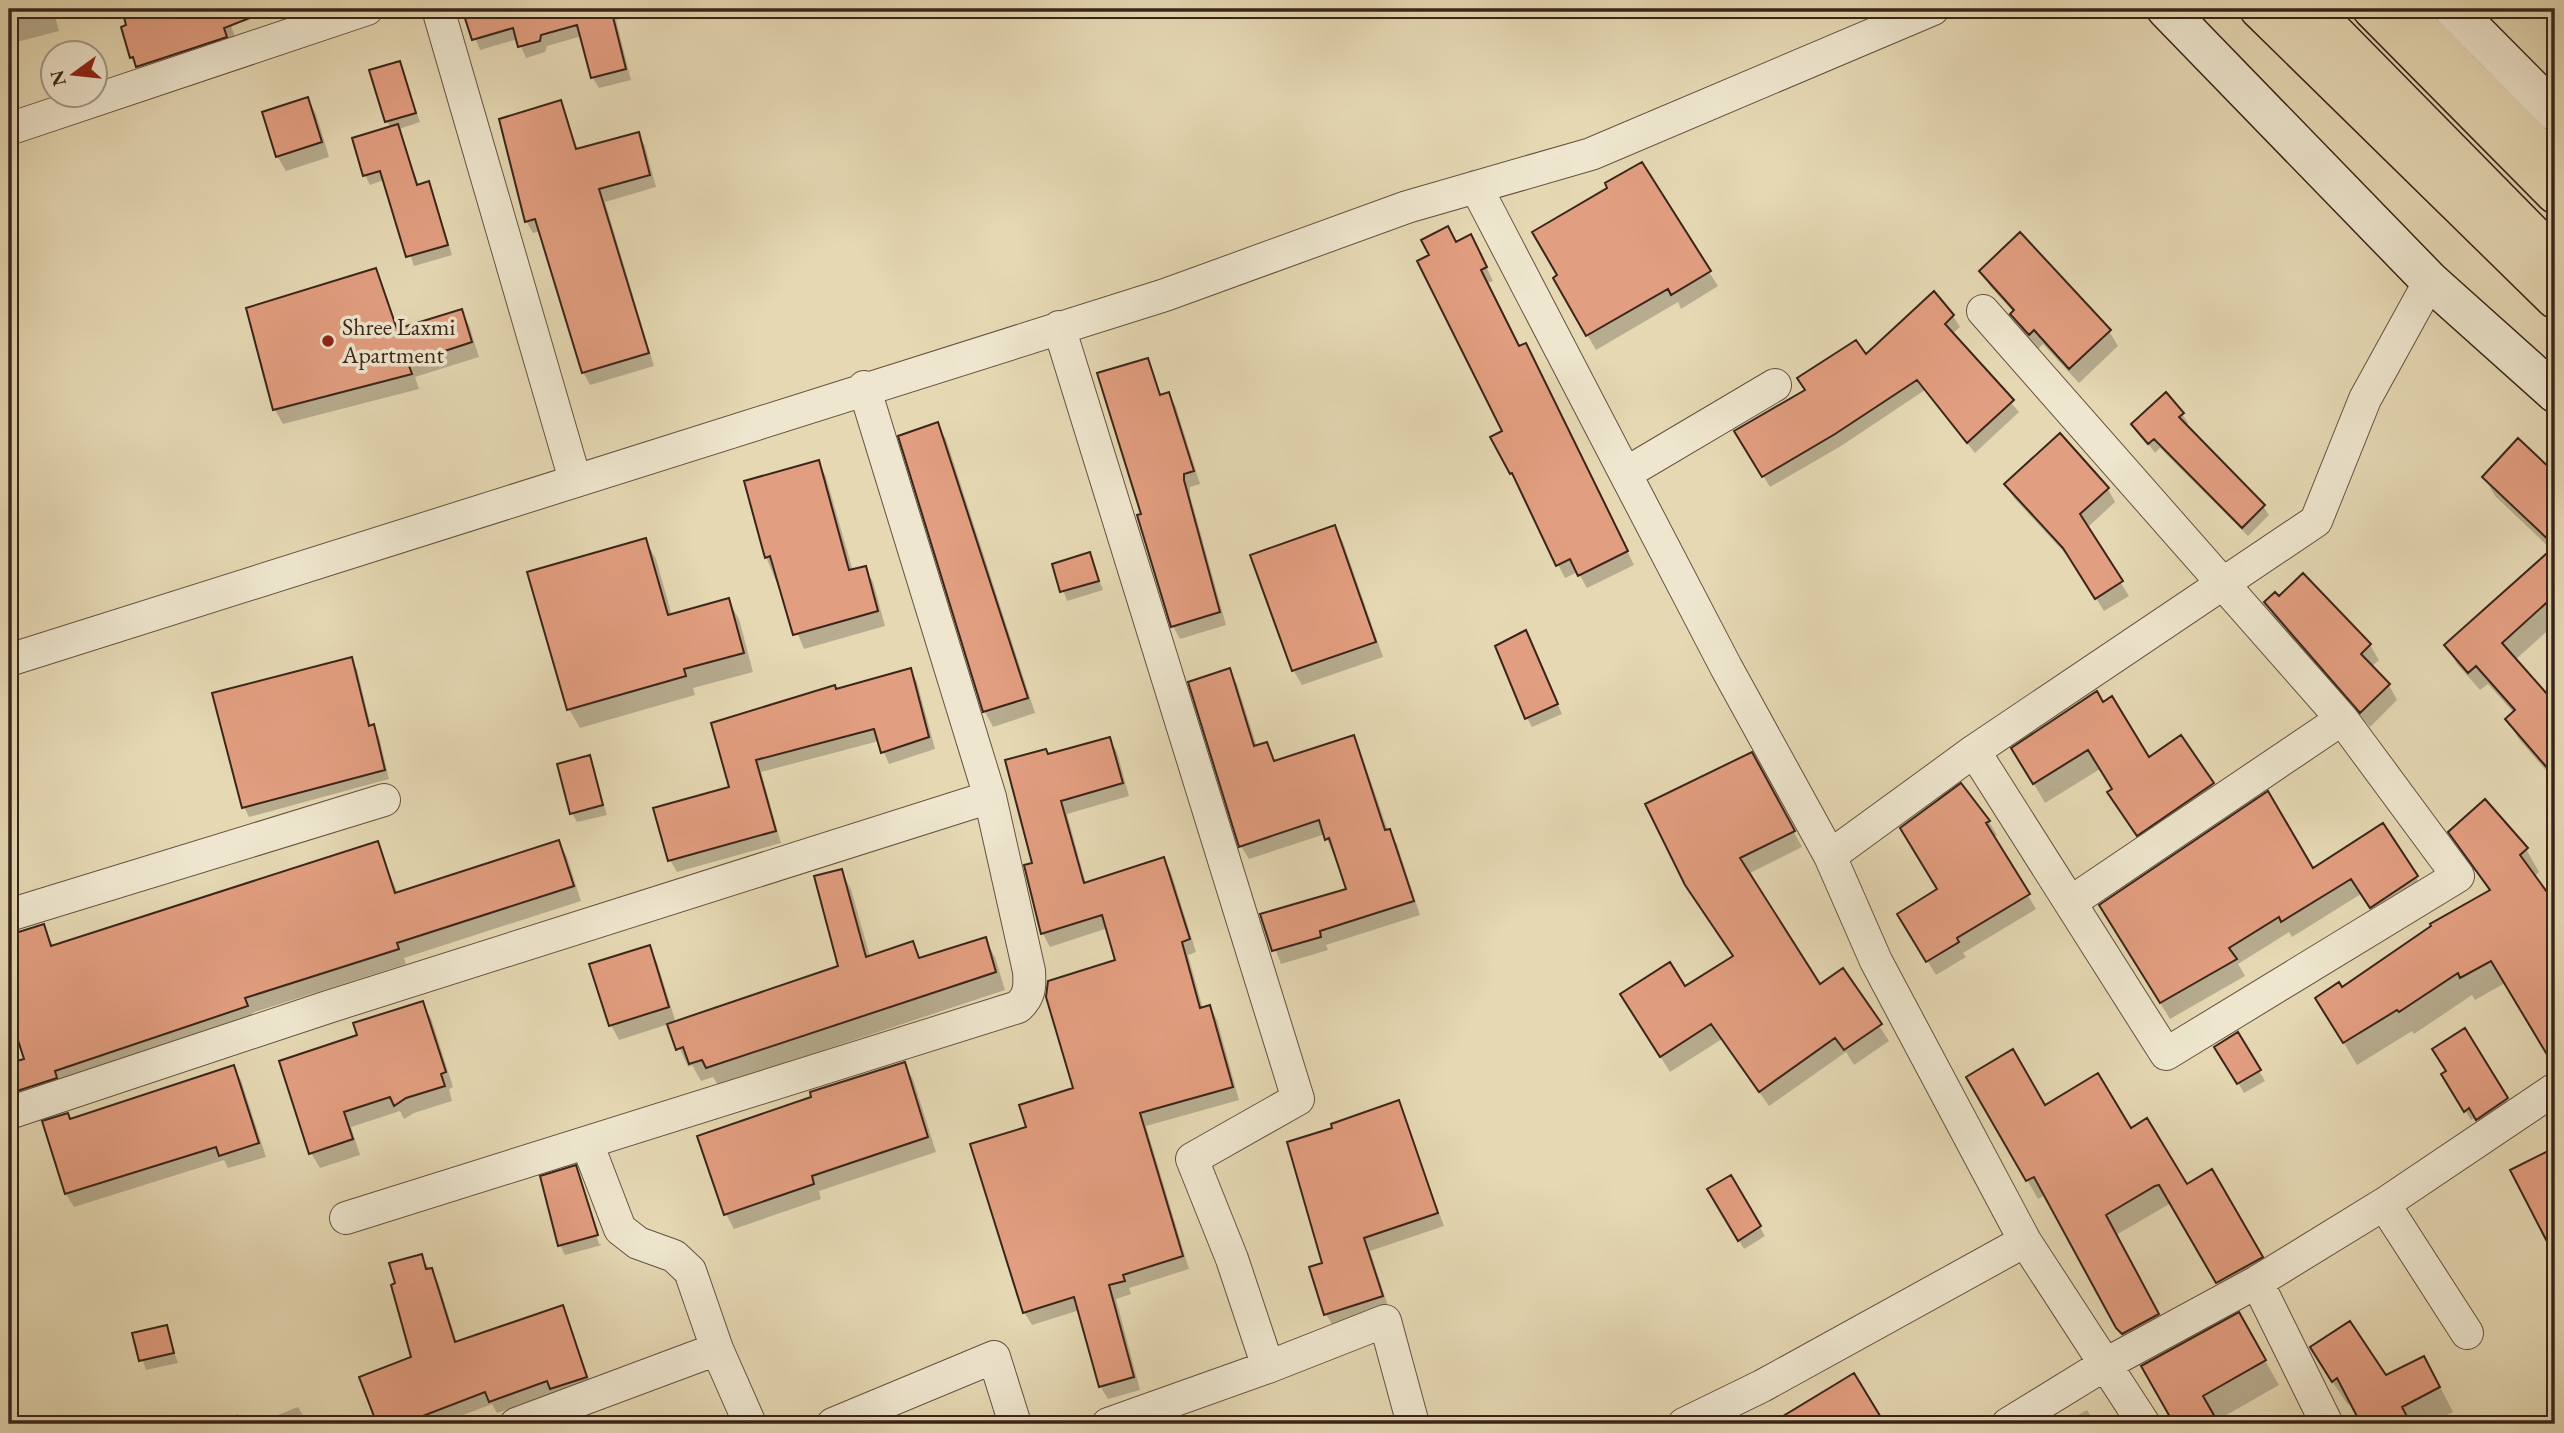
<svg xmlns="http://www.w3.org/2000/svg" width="2564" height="1433" viewBox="0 0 2564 1433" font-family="'EB Garamond',serif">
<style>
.shadow{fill:#0003}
.building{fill:#e29e80;stroke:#3b2419;stroke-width:2}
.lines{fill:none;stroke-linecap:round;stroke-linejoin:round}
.street-casing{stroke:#665140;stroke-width:34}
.secondary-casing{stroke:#3b2419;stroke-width:41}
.primary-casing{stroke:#3b2419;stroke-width:41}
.highway-casing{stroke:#3b2419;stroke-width:41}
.street{stroke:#eee6ce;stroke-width:32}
.secondary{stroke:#eee6ce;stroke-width:38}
.primary{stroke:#e5d8b3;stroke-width:38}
.highway{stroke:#e5d8b3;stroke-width:38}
.poi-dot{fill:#8f2418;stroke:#eee6ce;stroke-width:2.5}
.labels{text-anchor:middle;stroke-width:7;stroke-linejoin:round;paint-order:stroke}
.poi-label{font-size:24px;fill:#3b2419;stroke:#eee6ce;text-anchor:start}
</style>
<rect width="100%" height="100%" fill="#e5d8b3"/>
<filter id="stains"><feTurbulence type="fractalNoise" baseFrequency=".00286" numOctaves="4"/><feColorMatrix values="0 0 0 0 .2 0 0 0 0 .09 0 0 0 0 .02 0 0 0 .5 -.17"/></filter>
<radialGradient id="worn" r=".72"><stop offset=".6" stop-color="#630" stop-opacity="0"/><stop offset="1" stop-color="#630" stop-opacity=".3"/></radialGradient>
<path class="shadow" d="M9,9H53L59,31L9,44Z
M124,9H226L236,41L140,72L131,57L129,26Z
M464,9H622L624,18L616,20L631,80L599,88L593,78L582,36L547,46L545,52L526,58L518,39L480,50Z
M400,63L420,122L399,129L419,186L428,184L433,193L452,255L414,266L384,180L370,185L365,175L390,128L371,72Z
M9,71L21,123L9,126Z
M307,99L316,114L329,157L286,171L277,156Z
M561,102L578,150L638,134L645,146L656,187L605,202L654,366L590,385L583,372L541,231L533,233L526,221Z
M1456,244L1478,249L1493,281L1487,283L1520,348L1533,358L1634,565L1587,588L1578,572L1565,578L1511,473L1504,431Z
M375,270L399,330L461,311L469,325L479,357L415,377L419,389L283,424L275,410L249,309Z
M1981,271L2109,331L2118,346L2079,383L2043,344L2038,349L2021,329L2014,313L1990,286Z
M1709,272L1718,286L1681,309L1678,302L1596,350L1555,279Z
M1953,316L1960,327L1952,334L2019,412L1975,453L1925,390L1841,446L1770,487L1736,431L1865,357Z
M1147,360L1162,397L1169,395L1176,407L1200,484L1190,487V495L1226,625L1180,639L1173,626L1143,515Z
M2182,414L2188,423L2185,426L2263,506L2269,515L2248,536L2160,448L2155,453L2133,424Z
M937,424L946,439L1035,713L993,727L985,712L900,437Z
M2518,441L2555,476V624L2515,660L2555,706V781L2518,738L2507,719L2514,713L2488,684L2480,690L2457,664L2446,645L2552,550L2495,496L2484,477Z
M818,462L826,477L853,571L865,568L873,582L885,626L804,649L766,557Z
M2006,485L2108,489L2115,502L2087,528L2129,596L2104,611L2073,562L2014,498Z
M1334,527L1343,542L1383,657L1302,685L1293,670Z
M645,540L656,559L672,616L728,600L739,619L753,672L693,688L695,695L580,728L569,709Z
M1089,554L1103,590L1067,601L1054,565Z
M2303,575L2370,645L2379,660L2371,667L2389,685L2397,700L2370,727L2274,617L2266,602L2279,599Z
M1531,642L1562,714L1532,727L1527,718Z
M351,659L357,669L371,727L379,736L389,779L249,817L244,807Z
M910,670L917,682L935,749L889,764L879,741L761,772L781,843L677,872L670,860L731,788L714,724Z
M1229,670L1237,684L1257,747L1266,744L1276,763L1353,737L1360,750L1388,831L1397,844L1420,915L1326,945L1328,950L1281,964L1262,915L1348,890L1325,834L1249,859L1241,846Z
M2103,704L2149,760L2181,738L2224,804L2149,854L2109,793L2113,790L2100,769L2045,803L2013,749Z
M1109,739L1117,752L1129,796L1067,814L1086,884L1164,859L1171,872L1196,952L1188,955L1203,1009L1210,1007L1217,1020L1239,1100L1146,1126L1189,1269L1129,1288L1131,1294L1116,1299L1140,1390L1108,1399L1100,1386L1080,1310L1032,1325L1024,1312L1028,1128L1076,1089L1118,961L1108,928L1050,947L1043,934L1026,866L1034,864L1048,756Z
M1751,754L1802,847L1748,874L1820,987L1843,971L1889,1041L1854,1065L1846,1052L1769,1106L1722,1039L1670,1072L1631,1010L1684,989L1734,957L1697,901Z
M589,757L607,815L577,822L572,813Z
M1961,785L1989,822L1997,835L1993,837L2036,909L1963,953L1966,957L1936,975L1899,914L1939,890Z
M2450,832L2526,849L2539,872L2534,877L2555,906V1066L2505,983L2475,1000L2472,995L2414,1034L2412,1031L2357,1065L2317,998L2342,990L2490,892Z
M559,842L567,857L581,901L404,958L406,964L252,1013L255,1021L24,1106L16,1091L9,1065L26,1060L9,1006V937L43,926L54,947L377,843L398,894Z
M841,871L851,889L870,957L912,943L921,959L985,940L995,957L1005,990L718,1085L713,1077L701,1081L692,1065L688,1067L669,1024L619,1040L611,1025L649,947L657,962L676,1023L840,968Z
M2313,871L2416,877L2425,893L2380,923L2361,894L2292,937L2289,932L2238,964L2245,976L2170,1019L2110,922Z
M422,1004L431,1018L453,1087L449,1089L452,1101L414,1113L404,1119L400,1111L351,1127L360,1155L320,1168L311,1153L281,1062L359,1036Z
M2464,1031L2512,1109L2483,1128L2476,1117L2471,1120L2443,1075L2448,1072Z
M2238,1035L2265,1081L2244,1093L2217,1047Z
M904,1064L913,1079L936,1152L819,1191L821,1199L734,1229L726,1214Z
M233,1067L241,1080L266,1157L228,1168L224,1160L74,1207L66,1194L44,1122L68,1115L71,1120Z
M1968,1077L2044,1107L2130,1131L2186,1186L2211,1171L2273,1276L2229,1301L2171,1203L2116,1235L2169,1334L2129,1348L2045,1195L2038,1199Z
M1398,1102L1444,1226L1370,1251L1389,1309L1333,1326L1326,1314L1324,1264L1334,1130Z
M575,1167L599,1244L602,1245L565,1255L560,1245Z
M1730,1177L1765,1236L1744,1249L1709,1190Z
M421,1256L438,1282L457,1343L563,1307L593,1389L558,1400L554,1393L497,1413L492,1404L440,1424H379L361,1378L413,1358Z
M2239,1315L2279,1385L2216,1421L2217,1424H2176L2143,1367Z
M166,1327L178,1363L146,1370L134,1334Z
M2326,1372L2438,1383L2453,1412L2429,1424H2363L2352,1402L2348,1405Z
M1854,1376L1882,1424H1774Z
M298,1407L308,1424H255Z
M2087,1410L2096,1424H2062Z
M238,1414L243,1424H212Z"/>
<path class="building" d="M138,9H268V11L224,28L227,37L136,67L133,57L130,58L121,27L126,25L123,13Z
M462,9H611L626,69L591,78L577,25L541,35L540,41L518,47L513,28L472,40Z
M400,61L416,113L385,122L369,70Z
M308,97L322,142L276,157L262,112Z
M561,100L576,149L639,132L650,175L599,189L649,353L582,373L535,219L525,222L499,119Z
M398,124L417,185L429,181L448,245L406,257L380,171L363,176L352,138Z
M1642,162L1711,271L1671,295L1668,289L1586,336L1553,278L1557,275L1532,232L1607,188L1605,183Z
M1448,226L1456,242L1471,234L1487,267L1481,270L1519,346L1526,343L1628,551L1578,576L1570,559L1556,566L1512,473L1510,474L1490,437L1502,431L1417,261L1429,255L1421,240Z
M2020,232L2111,330L2069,369L2034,330L2029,335L2010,314L2014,310L1979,271Z
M376,268L397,329L462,309L472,342L408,363L412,374L273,410L246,308Z
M1934,291L1954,315L1945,324L2014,400L1967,443L1917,380L1835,434L1762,477L1734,431L1805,390L1797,378L1856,340L1866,354Z
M1148,358L1160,395L1169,392L1194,471L1184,474V480L1220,612L1171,627L1137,515L1141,514L1097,373Z
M2166,392L2184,413L2179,417L2265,505L2242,528L2154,439L2148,444L2131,424Z
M938,422L1028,698L983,712L898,436Z
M2060,433L2109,488L2080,514L2123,581L2095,599L2063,548L2004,484Z
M2518,438L2555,473V595L2502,643L2555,703V777L2505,719L2515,710L2476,666L2468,673L2444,645L2555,546L2482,477Z
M819,460L849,570L866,566L878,611L793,635L770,556L765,558L744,481Z
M1335,525L1376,642L1292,671L1250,555Z
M646,538L668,615L729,598L744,653L684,669L686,676L567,710L527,572Z
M1090,552L1099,581L1060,592L1052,564Z
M2303,573L2371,644L2361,654L2390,684L2360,713L2264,602L2275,592L2279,596Z
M1526,630L1558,704L1525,719L1495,646Z
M352,657L369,726L374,724L385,770L242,808L212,693Z
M911,668L929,737L881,753L874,729L756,760L776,831L668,861L653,808L729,787L711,723L835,685L836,689Z
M1230,668L1254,746L1267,742L1274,761L1354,735L1385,830L1390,829L1414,901L1320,931L1321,937L1272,951L1260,914L1346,889L1329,838L1325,840L1319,820L1239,847L1188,682Z
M2097,691L2103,702L2112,696L2149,757L2181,735L2214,783L2137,836L2107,792L2112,789L2088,750L2033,784L2011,748Z
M1110,737L1123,783L1061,801L1084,883L1164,857L1190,939L1182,942L1200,1008L1210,1005L1233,1087L1140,1113L1183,1256L1123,1275L1125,1281L1109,1285L1134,1377L1099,1387L1074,1297L1023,1313L970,1144L1026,1127L1019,1105L1073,1088L1046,997L1048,981L1115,960L1102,915L1041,934L1024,865L1032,863L1005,760L1046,749L1048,754Z
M1752,752L1795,831L1740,858L1820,984L1843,968L1882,1024L1844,1050L1835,1038L1759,1092L1711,1024L1660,1057L1620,994L1670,962L1685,986L1733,956L1685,885L1645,804Z
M590,755L603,805L570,814L557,764Z
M1961,783L1990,821L1986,823L2030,894L1957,938L1959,942L1926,962L1897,914L1937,889L1900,828Z
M2268,791L2313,868L2383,823L2418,876L2370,908L2351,879L2281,922L2279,917L2229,948L2237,959L2160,1003L2099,905Z
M2485,799L2528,848L2520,855L2555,903V1068L2491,961L2460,978L2458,973L2399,1012L2397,1010L2343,1043L2315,998L2339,982L2342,987L2431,926L2430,924L2490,890L2448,832Z
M559,840L574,886L397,943L399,949L245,998L248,1006L55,1071L57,1078L14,1092L9,1063L24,1059L9,1012V935L44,924L51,946L378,841L395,893Z
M842,869L866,957L913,941L919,958L986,937L996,972L706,1068L702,1060L689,1064L683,1047L676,1050L667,1024L838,966L814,876Z
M650,945L669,1007L609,1026L589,964Z
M423,1001L446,1072L441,1074L445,1086L406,1098L394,1106L390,1097L344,1112L353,1139L309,1154L279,1061L357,1035L353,1023Z
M2465,1028L2508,1098L2476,1120L2469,1108L2464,1112L2441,1074L2446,1071L2432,1049Z
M2238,1032L2261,1070L2237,1084L2214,1047Z
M2013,1049L2045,1105L2098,1073L2131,1128L2147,1118L2187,1184L2212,1169L2263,1257L2216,1283L2159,1185L2155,1186L2106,1215L2159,1314L2122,1334L2116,1328L2034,1177L2026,1181L1966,1077Z
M905,1062L928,1137L812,1176L814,1184L724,1215L697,1136L811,1097L810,1092Z
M234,1065L259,1143L219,1156L216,1147L65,1194L42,1121L68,1113L70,1119Z
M1399,1100L1438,1213L1364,1238L1383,1296L1324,1315L1309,1267L1322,1263L1287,1142L1332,1128L1331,1124Z
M2548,1151L2555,1164V1257L2510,1170Z
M576,1165L598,1235L558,1246L540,1176Z
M1731,1175L1761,1226L1738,1241L1707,1189Z
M422,1254L426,1269L432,1268L455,1342L563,1305L587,1377L550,1389L547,1381L489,1402L485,1392L402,1424H377L359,1377L411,1357L391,1285L395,1283L389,1263Z
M2239,1312L2266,1360L2203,1396L2219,1424H2174L2141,1366Z
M2350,1321L2386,1375L2424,1356L2440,1387L2402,1407L2411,1424H2361L2337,1378L2332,1382L2310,1347Z
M167,1325L174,1353L139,1361L132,1333Z
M1854,1373L1885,1424H1770Z"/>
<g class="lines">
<defs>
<path id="street" d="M438,9L575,480
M9,129L367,9
M1476,187L1726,667L1830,856L1876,961L2025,1241L2144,1424
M1059,327L1298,1099L1192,1159L1232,1259L1268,1367L1108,1424
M1628,472L1775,385
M9,660L1165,295L1407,207L1591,154L1933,9
M1974,751L2166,1054L2458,876L2342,719L1983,311
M1830,856L1974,751L2316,521L2365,399L2430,281
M2071,902L2342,719
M9,915L384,800
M9,1113L328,1007L990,797
M587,1143L620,1229L638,1243L674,1256L690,1271L717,1349L750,1424
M2384,1204L2467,1333
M346,1218L1018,1007C1030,996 1030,987 1029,971L990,797L864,387
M2257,1282L2327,1424
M1268,1367L1385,1321L1413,1424
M516,1424L717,1349
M833,1424L994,1357L1015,1424
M1684,1424L1762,1386L2025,1241
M2008,1424L2104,1365L2257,1282L2384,1204L2555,1089"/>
<path id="secondary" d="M2166,9L2430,281L2555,393
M2453,9L2555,112"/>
<path id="primary" d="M2259,9L2555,299
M2400,9L2555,165"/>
<path id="highway" d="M2311,9L2555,257
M2372,9L2555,194"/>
</defs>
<use href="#street" class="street-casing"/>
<use href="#secondary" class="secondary-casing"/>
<use href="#primary" class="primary-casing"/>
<use href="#highway" class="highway-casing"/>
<use href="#street" class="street"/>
<use href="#secondary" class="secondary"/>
<use href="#primary" class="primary"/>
<use href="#highway" class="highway"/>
</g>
<circle class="poi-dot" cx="328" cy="341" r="7"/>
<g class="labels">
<g class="poi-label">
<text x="342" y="335">Shree Laxmi<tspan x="342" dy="28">Apartment</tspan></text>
</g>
</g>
<rect width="2564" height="1433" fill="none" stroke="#e5d8b3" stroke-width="35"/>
<rect x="10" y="10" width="2543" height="1412" fill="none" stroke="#3b2419" stroke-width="3.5"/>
<rect x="18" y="18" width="2529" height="1398" fill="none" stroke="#3b2419" stroke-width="2"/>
<g transform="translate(74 74) rotate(255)"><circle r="33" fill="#eee6ce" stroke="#a69886" stroke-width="2"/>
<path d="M0-5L12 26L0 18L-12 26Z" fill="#8f2418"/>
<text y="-10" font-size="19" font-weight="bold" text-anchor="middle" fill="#3b2419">N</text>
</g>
<rect width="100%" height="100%" filter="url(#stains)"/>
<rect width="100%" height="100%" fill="url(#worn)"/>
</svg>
